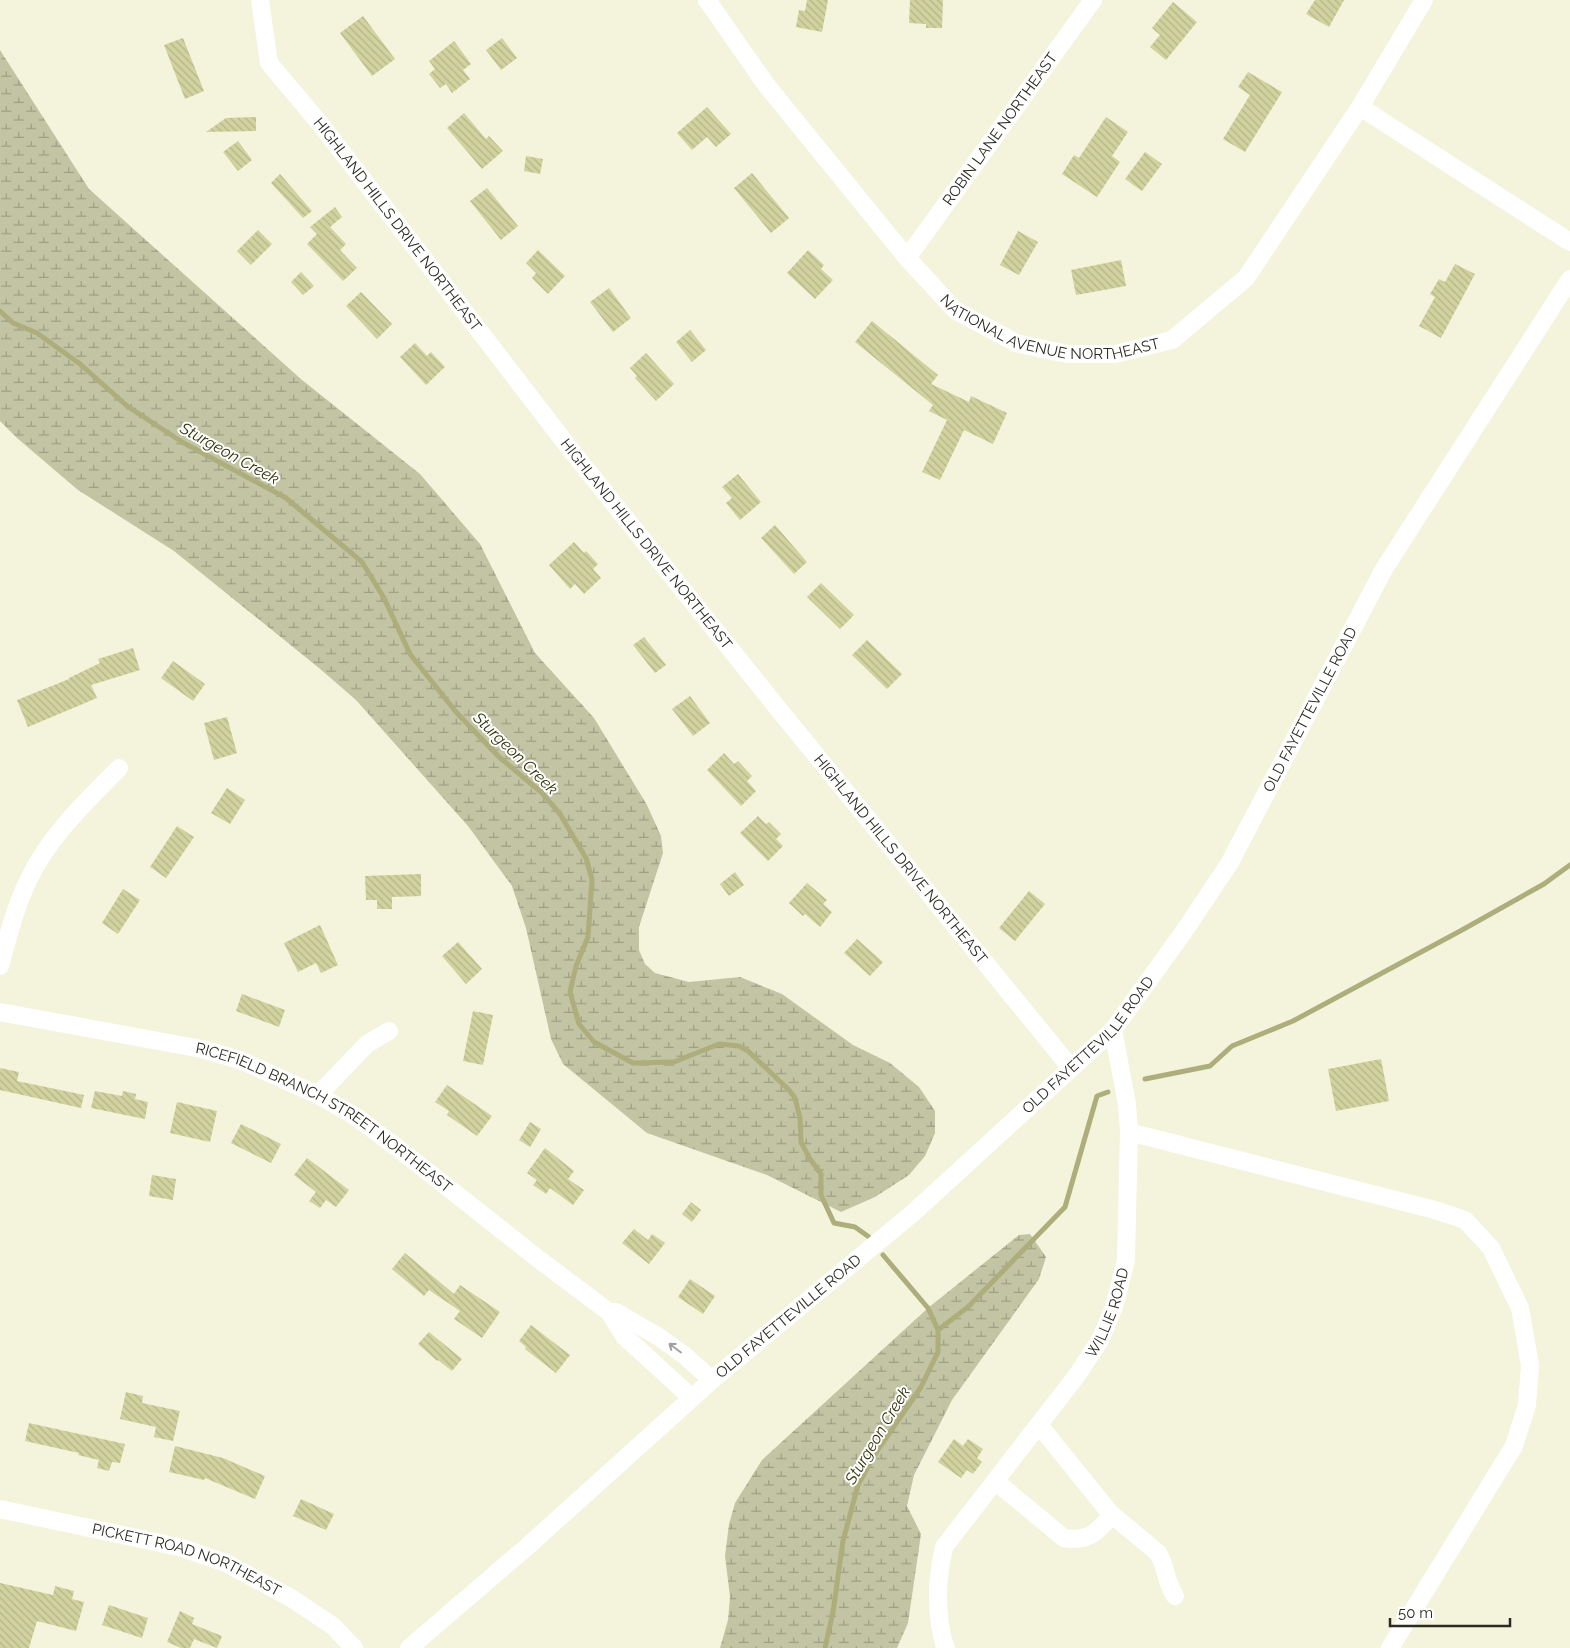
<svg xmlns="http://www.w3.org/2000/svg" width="1570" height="1648" viewBox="0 0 1570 1648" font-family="Raleway,sans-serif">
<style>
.wetland{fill:url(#wetland-marsh)}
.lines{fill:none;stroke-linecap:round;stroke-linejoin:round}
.stream{stroke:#adae7c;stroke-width:5}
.building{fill:url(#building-back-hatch)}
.minor{stroke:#fff;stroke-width:18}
.oneway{stroke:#a0a09c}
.labels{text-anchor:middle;stroke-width:4;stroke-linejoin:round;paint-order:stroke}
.street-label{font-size:15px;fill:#2b2b22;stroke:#fff}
.water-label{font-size:16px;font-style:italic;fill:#333309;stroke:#fff}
</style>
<defs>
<pattern id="wetland-marsh" width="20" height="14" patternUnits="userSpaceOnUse" patternTransform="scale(1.25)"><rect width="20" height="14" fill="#c2c4a3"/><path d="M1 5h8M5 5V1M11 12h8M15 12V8" fill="none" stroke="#9e9f84"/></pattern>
<pattern id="building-back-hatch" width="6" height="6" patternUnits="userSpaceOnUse" patternTransform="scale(1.25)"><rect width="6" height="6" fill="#d1d39f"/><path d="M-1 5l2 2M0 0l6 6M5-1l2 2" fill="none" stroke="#b4b589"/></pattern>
</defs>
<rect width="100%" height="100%" fill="#f3f4db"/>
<path class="wetland" d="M0,50L89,189L302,380L420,474L480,544L535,653L594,718L647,805L661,836L663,853L639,927V950L645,964L655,973L689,982L740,977L782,994L853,1045L890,1063L919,1087L935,1111V1133L925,1156L909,1175L875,1197L841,1212L767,1175L647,1133L563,1064L551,1039L526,928L512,886L468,826L356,700L319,668L174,551L78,490L17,438L0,421Z
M1030,1234L1046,1257L1039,1279L952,1400L914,1475L907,1506L921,1534L908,1623L897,1648H720L728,1620L730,1597L725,1556L729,1524L735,1503L762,1460L928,1308L1019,1235Z"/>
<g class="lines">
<path class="stream" d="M0,311L13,323L37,333L80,364L127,406L182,442L286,498L362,562L384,598L410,654L456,712L498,756L542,793L560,814L586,858L592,879L588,937L576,966L570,992L579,1024L594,1042L633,1063L674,1062L719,1044L739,1046L748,1051L789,1090L795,1098L800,1118L801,1142L810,1159L821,1174V1195L834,1223L855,1227L869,1237
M1145,1079L1210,1066L1232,1046L1293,1021L1462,930L1544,884L1570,865
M938,1330L968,1307L1065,1207L1097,1096L1108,1092
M825,1648L833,1612L843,1541L858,1485L875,1454L921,1387L938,1352V1330L928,1308L883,1255"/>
</g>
<path class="building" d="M807,0H828L822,32L796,27L799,10L805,11Z
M910,0H943L942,28H926V24L909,23Z
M1315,0H1344L1329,27L1306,14Z
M1173,2L1197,22L1166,60L1150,47L1160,35L1152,28Z
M363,16L395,59L372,76L340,33Z
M183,38L204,91L185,99L164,45Z
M502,38L517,58L501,70L486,50Z
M454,41L471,64L463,70L470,79L452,93L446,84L440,88L429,74L435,69L429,61Z
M1248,72L1282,92L1245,152L1223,139L1250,95L1238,87Z
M707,107L731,134L716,147L707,137L692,150L677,133Z
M464,113L486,139L489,136L503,151L482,169L447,128Z
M256,117V131L206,132L226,118Z
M1106,117L1128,132L1112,156L1120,162L1097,197L1062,174L1074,155L1079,158Z
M238,141L252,160L238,171L223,152Z
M1145,152L1162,164L1142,191L1125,179Z
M526,156L543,159L540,174L524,171Z
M752,173L789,218L771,233L734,188Z
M280,174L312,211L303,218L271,183Z
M487,188L518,226L501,240L470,201Z
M335,207L342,217L330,227L346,244L340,250L357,268L343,281L307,244L317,234L310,227Z
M258,230L272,244L251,265L237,251Z
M1018,231L1038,242L1019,275L1000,265Z
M538,250L565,276L548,294L532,278L536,273L526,263Z
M808,250L824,265L821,269L833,280L815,299L787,273Z
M1121,260L1126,286L1076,295L1071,270Z
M1455,264L1475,274L1441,338L1419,326L1435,297L1430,294L1439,279L1445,282Z
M301,272L314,286L303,295L291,282Z
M609,288L631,318L613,332L590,302Z
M361,292L392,324L377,339L346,306Z
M872,321L938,375L931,384L969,402L971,396L1007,413L993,444L964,430L940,480L922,472L947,420L929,411L933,405L855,342Z
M690,330L706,350L692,362L676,342Z
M415,343L427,356L431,352L445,367L426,385L400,357Z
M646,353L674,384L656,401L635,378L637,376L630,368Z
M738,474L761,502L740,520L726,503L732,498L722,487Z
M775,525L807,562L794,574L761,538Z
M574,542L584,553L586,551L598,564L593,569L601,578L584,594L575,584L570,589L549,565Z
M821,583L854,615L840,629L807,597Z
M644,637L666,665L655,673L633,645Z
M867,640L902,674L887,689L852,655Z
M133,648L140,670L91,685L97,698L28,727L17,700L69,679V678L100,663L98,659Z
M173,661L205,684L193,701L161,678Z
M690,696L710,723L693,736L672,709Z
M227,717L237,753L214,760L204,723Z
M724,753L734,764L738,761L752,776L747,781L756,791L741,806L707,770Z
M227,788L245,800L230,824L211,813Z
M758,816L766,824L769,822L781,834L776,839L783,846L768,861L740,833Z
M177,826L194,837L166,878L150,867Z
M735,872L744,885L729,896L720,884Z
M421,874V896L392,897V909H377V900H366L365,876Z
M807,883L827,900L823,904L832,912L820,927L805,914L803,916L789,903Z
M123,889L140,900L118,934L102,923Z
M1029,891L1045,904L1015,941L999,928Z
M320,925L338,965L321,973L316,963L298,972L284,943Z
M857,939L883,962L870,976L844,953Z
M458,942L482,969L466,984L442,956Z
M242,994L285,1010L279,1027L236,1011Z
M473,1011L493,1015L483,1065L463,1061Z
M1381,1059L1389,1101L1336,1111L1328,1069Z
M0,1068L19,1072L17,1081L84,1095L81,1108L0,1090Z
M447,1085L492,1116L477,1136L447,1115L449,1111L435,1102Z
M95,1091L122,1096L123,1091L136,1094L135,1099L148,1102L145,1119L91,1108Z
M177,1102L217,1111L210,1142L170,1133Z
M530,1122L541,1129L530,1147L519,1140Z
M241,1124L281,1144L271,1163L231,1143Z
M545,1148L574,1171L568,1179L584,1190L573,1205L550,1188L546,1194L533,1185L537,1180L527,1173Z
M307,1158L349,1190L336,1207L326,1200L320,1208L309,1201L316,1192L294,1175Z
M152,1175L176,1179L173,1200L149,1196Z
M691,1202L701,1210L692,1222L682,1214Z
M634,1229L648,1240L652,1234L665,1243L649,1264L622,1243Z
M405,1253L454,1294L460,1285L500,1312L482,1338L454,1319L460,1311L429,1290L424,1296L392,1269Z
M690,1279L715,1296L703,1314L678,1297Z
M531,1325L570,1355L556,1373L525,1349L526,1347L519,1341Z
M429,1332L462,1359L452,1371L438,1360L437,1361L418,1344Z
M126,1392L143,1396L142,1403L180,1411L173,1441L154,1437L156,1427L120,1419Z
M29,1423L125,1444L120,1463L112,1462L109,1471L97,1468L99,1460L78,1455L79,1453L25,1441Z
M954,1439L963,1446L968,1439L983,1449L977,1458L982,1462L973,1474L967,1470L961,1478L938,1462Z
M175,1446L223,1458L265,1476L255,1499L205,1478L204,1480L169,1472Z
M301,1499L334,1514L326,1530L293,1516Z
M0,1583L53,1595L55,1586L74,1591L72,1599L84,1602L76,1631L37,1621L29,1648H0Z
M109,1605L148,1618L142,1638L102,1625Z
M180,1611L194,1618L192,1624L222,1636L217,1648L194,1639L190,1648H181L167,1642Z"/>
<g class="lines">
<g class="minor">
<path id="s1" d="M260,0L269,63L322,126L567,445L780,711L1071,1068"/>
<path id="s2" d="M707,0L767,86L907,258L955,310L1016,343L1067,354H1115L1172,340L1246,278L1360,107L1424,0"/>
<path d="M1360,107L1570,242"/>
<path id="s3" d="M907,258L1093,0"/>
<path d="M0,966C8,937 15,907 29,879C49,836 86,802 119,768"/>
<path id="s4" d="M0,1012L202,1049L240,1060L318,1095L355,1116L404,1153L541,1261L609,1312L624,1336L692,1398"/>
<path d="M318,1095L367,1044L389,1031"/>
<path d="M1129,1132L1435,1210L1465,1220L1491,1248L1520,1308L1530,1365L1527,1405L1514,1446L1390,1648"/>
<path d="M609,1312H616L659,1337L684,1355L712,1380"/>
<path d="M1039,1425L1110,1513L1158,1553C1167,1568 1165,1581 1175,1596"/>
<path d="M995,1481L1064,1538C1089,1542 1097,1532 1112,1515"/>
<path id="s5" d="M0,1509L179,1547L226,1563L291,1598L333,1626L354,1648"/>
<path id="s6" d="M409,1648L529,1545L712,1380L914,1212L1113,1030L1185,930L1229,864L1384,569L1570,279"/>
<path id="s7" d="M946,1648C942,1641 942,1633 940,1625C936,1595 938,1576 944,1547L1078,1374L1100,1340L1114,1307L1126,1260L1129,1132L1127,1104L1113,1030"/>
</g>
</g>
<defs><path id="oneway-shaft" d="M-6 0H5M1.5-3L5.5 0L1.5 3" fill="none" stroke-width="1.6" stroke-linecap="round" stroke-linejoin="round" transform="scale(1.25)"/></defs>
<use class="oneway" href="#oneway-shaft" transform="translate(675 1348) rotate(-143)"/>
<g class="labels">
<g class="street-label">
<text dy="5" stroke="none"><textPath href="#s3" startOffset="159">ROBIN LANE NORTHEAST</textPath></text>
<text dy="5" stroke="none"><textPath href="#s1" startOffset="270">HIGHLAND HILLS DRIVE NORTHEAST</textPath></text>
<text dy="5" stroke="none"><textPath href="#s2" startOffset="496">NATIONAL AVENUE NORTHEAST</textPath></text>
<text dy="5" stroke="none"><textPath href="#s1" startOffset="675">HIGHLAND HILLS DRIVE NORTHEAST</textPath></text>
<text dy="5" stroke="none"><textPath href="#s6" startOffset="1314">OLD FAYETTEVILLE ROAD</textPath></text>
<text dy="5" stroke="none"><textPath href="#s1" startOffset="1080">HIGHLAND HILLS DRIVE NORTHEAST</textPath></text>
<text dy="5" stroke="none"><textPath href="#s6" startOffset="909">OLD FAYETTEVILLE ROAD</textPath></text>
<text dy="5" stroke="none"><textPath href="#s4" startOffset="346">RICEFIELD BRANCH STREET NORTHEAST</textPath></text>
<text dy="5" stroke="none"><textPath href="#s7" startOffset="390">WILLIE ROAD</textPath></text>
<text dy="5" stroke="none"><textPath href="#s6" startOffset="504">OLD FAYETTEVILLE ROAD</textPath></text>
<text dy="5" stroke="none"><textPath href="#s5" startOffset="194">PICKETT ROAD NORTHEAST</textPath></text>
</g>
<g class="water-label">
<text transform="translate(230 453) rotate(29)" y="6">Sturgeon Creek</text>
<text transform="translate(516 753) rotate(44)" y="6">Sturgeon Creek</text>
<text transform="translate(877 1435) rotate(-59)" y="6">Sturgeon Creek</text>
</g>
</g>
<path d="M1390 1618v8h120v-8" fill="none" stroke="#2b2b22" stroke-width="2.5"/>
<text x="1398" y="1618" font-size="15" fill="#2b2b22" stroke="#ffffff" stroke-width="4" paint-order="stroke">50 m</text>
</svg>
